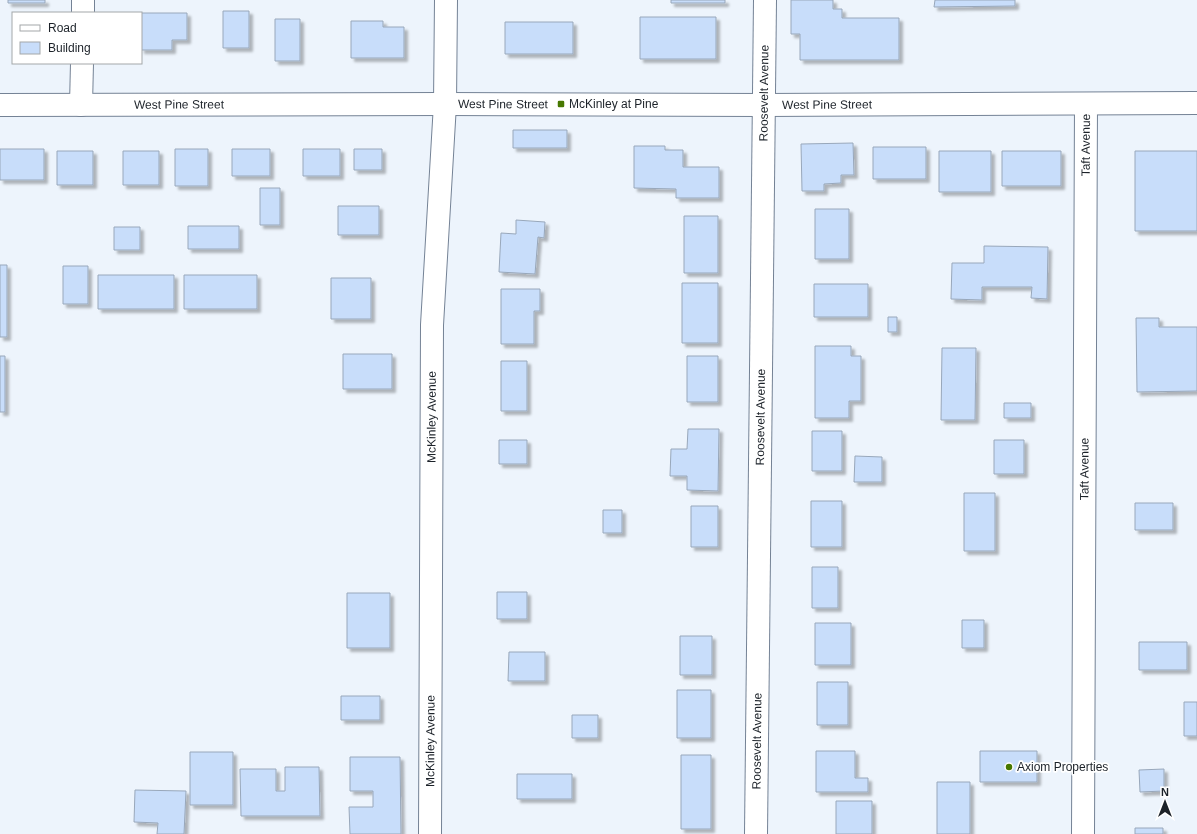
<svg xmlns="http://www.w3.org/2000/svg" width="1197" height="834" viewBox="0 0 1197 834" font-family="Helvetica,sans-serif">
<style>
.building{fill:#c8ddfa;stroke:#98a7ba;filter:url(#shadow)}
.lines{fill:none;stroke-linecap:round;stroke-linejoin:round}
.minor-casing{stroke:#748295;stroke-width:24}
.tertiary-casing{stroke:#748295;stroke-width:24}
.minor{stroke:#fff;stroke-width:22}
.tertiary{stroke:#fff;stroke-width:22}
.poi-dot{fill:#477800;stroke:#fff;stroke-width:1.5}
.labels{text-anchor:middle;stroke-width:3.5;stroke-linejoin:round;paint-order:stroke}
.street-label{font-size:12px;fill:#1c2229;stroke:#fff}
.poi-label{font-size:12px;fill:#1c2229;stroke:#fff;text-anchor:start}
</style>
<defs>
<filter id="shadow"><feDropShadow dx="3.5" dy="3.5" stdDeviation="1" flood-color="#0004"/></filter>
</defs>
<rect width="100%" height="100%" fill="#edf4fc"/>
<path class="building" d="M8,0H45V3H8Z
M671,0H725V3H671Z
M791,0H833V9H842V18H899V60H800V34H791Z
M935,0H1015V6L934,7Z
M223,11H249V48H223Z
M133,13H187V40H172V50H141V13Z
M640,17H716V59H640Z
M275,19H300V61H275Z
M351,21H383V27H404V58H351Z
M505,22H573V54H505Z
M513,130H567V148H513Z
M853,143L854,175H841V183L824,184V191H802L801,144Z
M634,146H665V150H683V167H719V198H676V189L634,188Z
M873,147H926V179H873Z
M0,149H44V180H0Z
M175,149H208V186H175Z
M232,149H270V176H232Z
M303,149H340V176H303Z
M354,149H382V170H354Z
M57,151H93V185H57Z
M123,151H159V185H123Z
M939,151H991V192H939Z
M1002,151H1061V186H1002Z
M1135,151H1197V231H1135Z
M260,188H280V225H260Z
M338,206H379V235H338Z
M815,209H849V259H815Z
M684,216H718V273H684Z
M516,220L545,222L544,238L538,237L535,274L499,272L501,233L516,234Z
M188,226H239V249H188Z
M114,227H140V250H114Z
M984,246L1048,247L1047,299L1031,298L1032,287H982V300L951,299L952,263H984Z
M0,265H7V337H0Z
M63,266H88V304H63Z
M98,275H174V309H98Z
M184,275H257V309H184Z
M331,278H371V319H331Z
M682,283H718V343H682Z
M814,284H868V317H814Z
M501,289H540V311H534V344H501Z
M888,317H897V332H888Z
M1136,318H1159V327H1197V391L1137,392Z
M815,346H851V356H861V401H849V418H815Z
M942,348H976L975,420H941Z
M343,354H392V389H343Z
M0,356H5V412H0Z
M687,356H718V402H687Z
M501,361H527V411H501Z
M1004,403H1031V418H1004Z
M688,429H719L718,491L687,490V476H670L671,449H687Z
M812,431H842V471H812Z
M499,440H527V464H499Z
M994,440H1024V474H994Z
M855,456L882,457V482H854Z
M964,493H995V551H964Z
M811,501H842V547H811Z
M1135,503H1173V530H1135Z
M691,506H718V547H691Z
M603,510H622V533H603Z
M812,567H838V608H812Z
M497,592H527V619H497Z
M347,593H390V648H347Z
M962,620H984V648H962Z
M815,623H851V665H815Z
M680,636H712V675H680Z
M1139,642H1187V670H1139Z
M509,652H545V681H508Z
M817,682H848V725H817Z
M677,690H711V738H677Z
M341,696H380V720H341Z
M1184,702H1197V736H1184Z
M572,715H598V738H572Z
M816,751H855V778H868V792H816Z
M980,751H1037V782H980Z
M190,752H233V805H190Z
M681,755H711V829H681Z
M350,757H400L401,834H350L349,807H373V791H350Z
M285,767H319L320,816H241L240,769H276V791H285Z
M1164,769V791L1140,792L1139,770Z
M517,774H572V799H517Z
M937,782H970V834H937Z
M135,790L186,791L184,834H157L158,823L134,822Z
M836,801H872V834H836Z
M1135,828H1163V834H1135Z"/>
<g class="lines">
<defs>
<g id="minor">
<path d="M83,13V0"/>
<path id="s1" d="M0,105L445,104"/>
<path d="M81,105L82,63"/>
<path id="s2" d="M756,834L765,0"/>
<path id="s3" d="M1083,834L1086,104"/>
</g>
<g id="tertiary">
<path id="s4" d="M445,104L764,105L1197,103"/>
<path id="s5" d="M430,834L432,325L445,104L446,0"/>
</g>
</defs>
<use href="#minor" class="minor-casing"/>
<use href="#tertiary" class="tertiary-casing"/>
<use href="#minor" class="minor"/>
<use href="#tertiary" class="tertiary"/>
</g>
<g class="poi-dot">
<rect x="557" y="100" width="8" height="8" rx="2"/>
<circle cx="1009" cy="767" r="4"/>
</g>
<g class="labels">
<g class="street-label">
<text dy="4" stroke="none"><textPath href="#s2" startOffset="741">Roosevelt Avenue</textPath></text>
<text dy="4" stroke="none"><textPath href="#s1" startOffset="179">West Pine Street</textPath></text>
<text dy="4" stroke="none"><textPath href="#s4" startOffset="58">West Pine Street</textPath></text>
<text dy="4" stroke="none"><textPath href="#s4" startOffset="382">West Pine Street</textPath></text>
<text dy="4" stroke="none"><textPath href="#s3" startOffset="689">Taft Avenue</textPath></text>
<text dy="4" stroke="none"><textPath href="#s5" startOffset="417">McKinley Avenue</textPath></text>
<text dy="4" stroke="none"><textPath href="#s2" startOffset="417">Roosevelt Avenue</textPath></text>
<text dy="4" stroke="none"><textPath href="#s3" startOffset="365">Taft Avenue</textPath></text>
<text dy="4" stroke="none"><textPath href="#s5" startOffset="93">McKinley Avenue</textPath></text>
<text dy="4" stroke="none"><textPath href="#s2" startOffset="93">Roosevelt Avenue</textPath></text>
</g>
<g class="poi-label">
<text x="569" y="108">McKinley at Pine</text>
<text x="1017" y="771">Axiom Properties</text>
</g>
</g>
<rect x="12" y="12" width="130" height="52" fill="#ffffff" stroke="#a4a7a9"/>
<rect x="20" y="25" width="20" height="6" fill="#ffffff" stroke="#a4a7a9"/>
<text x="48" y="32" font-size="12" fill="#1c2229">Road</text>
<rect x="20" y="42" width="20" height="12" fill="#c8ddfa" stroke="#a4a7a9"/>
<text x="48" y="52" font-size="12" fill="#1c2229">Building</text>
<g transform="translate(1165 802)" stroke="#ffffff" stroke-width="3" paint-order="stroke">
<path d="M0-3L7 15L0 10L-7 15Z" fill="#1c2229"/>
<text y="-6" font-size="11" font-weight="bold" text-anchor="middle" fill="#1c2229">N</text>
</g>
</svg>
